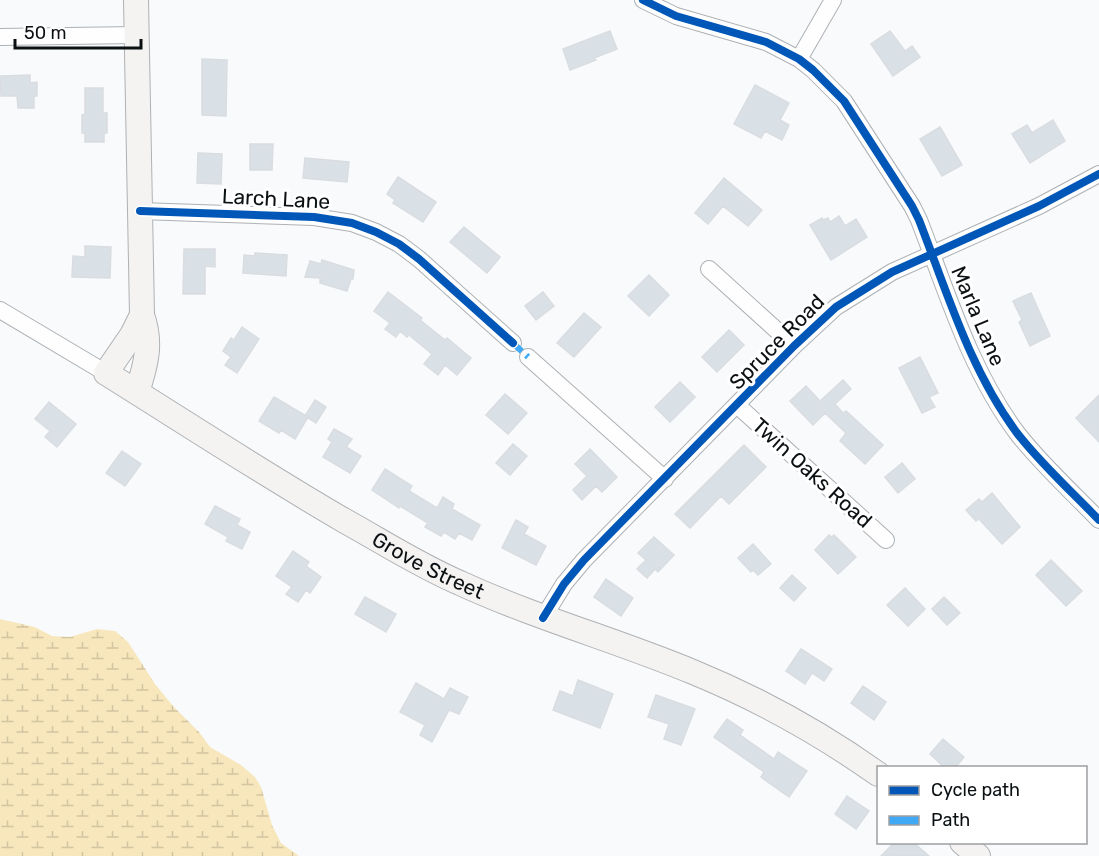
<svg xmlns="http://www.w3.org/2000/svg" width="1099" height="856" viewBox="0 0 1099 856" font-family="Rubik,sans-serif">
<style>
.wetland{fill:url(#wetland-marsh)}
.building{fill:#dae1e6;stroke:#d9dce0;stroke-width:1.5}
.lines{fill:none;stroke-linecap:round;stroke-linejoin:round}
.street-casing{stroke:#aeb1b4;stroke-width:18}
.secondary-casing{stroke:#aeb1b4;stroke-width:26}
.street{stroke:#fefeff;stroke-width:16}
.secondary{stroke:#f5f3f1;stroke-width:24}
.quiet{stroke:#3fa9f5;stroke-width:6;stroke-dasharray:12 6;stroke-linecap:butt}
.cycleway-casing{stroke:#fff;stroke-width:11}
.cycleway{stroke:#0057b8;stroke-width:8}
.labels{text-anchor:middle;stroke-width:6;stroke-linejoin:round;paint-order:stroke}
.street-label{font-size:21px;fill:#0b1013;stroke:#fff}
</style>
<defs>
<pattern id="wetland-marsh" width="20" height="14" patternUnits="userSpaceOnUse" patternTransform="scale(1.5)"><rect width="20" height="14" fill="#f8e7bc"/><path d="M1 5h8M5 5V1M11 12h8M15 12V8" fill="none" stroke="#d3c5a1"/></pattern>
</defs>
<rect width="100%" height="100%" fill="#f8fafc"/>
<path class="wetland" d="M0,619L35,627L52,636L70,637L97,629L115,631L128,642L155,684L173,706L199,732L210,747L241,765L255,777L261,787L272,825L281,843L299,856H0Z"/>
<path class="building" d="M610,31L617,49L594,58L596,60L570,70L563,49Z
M890,31L905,51L912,46L920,57L893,76L871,44Z
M202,59L227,60L226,116L202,115Z
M30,75V83L37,82V96H34V108H18L17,96H1L0,76Z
M755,85L789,103L780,120L789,125L782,140L765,131L761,138L734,124Z
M85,88H103V113H107V133H104V142H85V133H82V115L85,114Z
M1053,120L1065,141L1030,163L1012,134L1027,125L1032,133Z
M940,127L962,165L942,176L920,139Z
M250,144H273L272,170H250Z
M198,153L222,154L221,184L197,183Z
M305,158L349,162L347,182L303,178Z
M398,177L436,202L423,222L393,203L395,200L387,194Z
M724,178L762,210L748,226L723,206L708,224L695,213Z
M839,216L845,226L856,219L867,237L831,260L810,225L822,218L823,220L828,218L830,222Z
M464,227L500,257L487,273L450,242Z
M85,246L111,247L110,278L72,277L73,256L85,257Z
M184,249H215V267L205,266V294H183Z
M255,253L287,255L286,276L243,273L244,255L255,256Z
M322,260L354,270L353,279H351L347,291L320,283V278L305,277L310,261L321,264Z
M649,275L669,295L649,316L628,296Z
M388,292L422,318L420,320L445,340L447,338L471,358L457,375L445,365L438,375L424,364L432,354L409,335L407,337L400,331L396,337L385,329L390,323L374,311Z
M543,292L554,306L536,320L525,306Z
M1031,293L1050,336L1030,346L1019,322L1022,320L1013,301Z
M584,313L601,327L574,357L557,343Z
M242,327L259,339L237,373L225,365L231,357L223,351L231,338L234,340Z
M729,330L744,345L717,372L702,357Z
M920,357L938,393L929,397L935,407L922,413L899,368Z
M843,380L851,389L835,404L843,413L846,411L883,445L865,464L840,441L846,433L825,413L813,425L790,401L806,386L820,401Z
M680,382L695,397L670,422L655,407Z
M505,394L527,413L508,434L486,415Z
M1099,395V442L1076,418Z
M274,397L308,417L295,439L281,430L279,433L259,421Z
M315,400L326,407L316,423L305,416Z
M49,402L76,424L57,447L45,437L50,431L35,419Z
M334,429L352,439L346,447L361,456L350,473L323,457L332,442L328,439Z
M513,444L527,456L510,475L496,463Z
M744,445L766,467L729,504L721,496L690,528L675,514Z
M590,449L617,477L602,492L596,486L582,500L573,490L587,476L575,464Z
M122,451L141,464L125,486L106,473Z
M902,463L915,479L898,493L885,477Z
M385,469L412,486L409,491L437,508L443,497L454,504L452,509L480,525L472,540L459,533L455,539L444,532L441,536L425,527L428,523L400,506L399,508L372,490Z
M992,493L1020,527L1002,544L979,519L976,521L966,510L979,499L982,502Z
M215,506L240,519L237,525L250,532L242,549L226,541L228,537L205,524Z
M516,520L528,527L524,534L546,546L536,565L502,548Z
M829,535L832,537L834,535L856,557L838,574L815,550Z
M654,537L674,555L658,572L655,569L647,578L637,569L646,560L638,553Z
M753,544L771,564L758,575L753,570L751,572L738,558Z
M293,551L309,562L306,566L321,577L310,593L306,590L298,602L286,594L292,587L276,576Z
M1051,560L1082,591L1066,606L1036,575Z
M792,575L806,588L794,601L780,588Z
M606,579L633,598L621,616L594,597Z
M905,588L925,609L908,626L887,605Z
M365,597L396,614L386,632L355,614Z
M944,597L960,613L947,625L932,609Z
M801,649L832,669L824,681L812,673L805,684L786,671Z
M578,680L613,694L600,728L553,710L560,691L573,696Z
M416,683L444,699L450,688L468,697L459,714L449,710L432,742L420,735L425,725L400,712Z
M863,686L886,702L874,720L851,703Z
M656,695L695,709L681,745L664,739L669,724L648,717Z
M727,719L743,730L740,735L774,759L778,752L807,771L789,797L761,777L764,772L714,737Z
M943,739L964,757L955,768H945L930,754Z
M847,796L869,811L856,829L835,814Z
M894,843H914L929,856H881Z"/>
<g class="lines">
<defs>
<path id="street" d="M643,0L676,16L766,42L799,59L813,70L844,101L912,206L919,220C947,292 970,370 1017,433C1041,464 1072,492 1099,520
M0,37L136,35
M799,59L833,0
M140,211L314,217L352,223L376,232L399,244L419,259L513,343
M709,269L794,346
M0,310L106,373
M528,357L665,479
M738,406L886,540
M543,618L564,584L584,560L794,346L836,307L892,272L1039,206L1099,174"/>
<g id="secondary">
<path d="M136,0L142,315C152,343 146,365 137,392"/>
<path id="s1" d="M142,315L132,335L106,373C186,423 264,474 345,521C383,542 420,566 460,583C536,618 616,640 693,672C759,699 820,733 878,774"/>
<path d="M962,842L978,856"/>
</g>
</defs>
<use href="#street" class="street-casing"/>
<use href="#secondary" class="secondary-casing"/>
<use href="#street" class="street"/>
<use href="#secondary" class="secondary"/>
<path class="quiet" d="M513,343L528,357"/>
<defs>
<path id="cycleway" d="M643,0L676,16L766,42L799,59L813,70L844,101L912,206L919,220C947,292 970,370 1017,433C1041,464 1072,492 1099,520
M140,211L314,217L352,223L376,232L399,244L419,259L513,343
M543,618L564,584L584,560L794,346L836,307L892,272L1039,206L1099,174"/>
</defs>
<use href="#cycleway" class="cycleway-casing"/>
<use href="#cycleway" class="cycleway"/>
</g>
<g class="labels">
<g class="street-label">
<text transform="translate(276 199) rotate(3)" y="7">Larch Lane</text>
<text transform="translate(978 316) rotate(67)" y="7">Marla Lane</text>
<text transform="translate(777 342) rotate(-45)" y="7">Spruce Road</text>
<text transform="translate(812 473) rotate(42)" y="7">Twin Oaks Road</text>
<text dy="7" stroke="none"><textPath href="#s1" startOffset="444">Grove Street</textPath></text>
</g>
</g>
<rect x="877" y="766" width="210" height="78" fill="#ffffff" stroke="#9d9fa1" stroke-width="1.5"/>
<rect x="889" y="786" width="30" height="9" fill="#0057b8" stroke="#9d9fa1" stroke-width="1.5"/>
<text x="931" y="796" font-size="18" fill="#0b1013">Cycle path</text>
<rect x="889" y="816" width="30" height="9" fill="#3fa9f5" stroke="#9d9fa1" stroke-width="1.5"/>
<text x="931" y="826" font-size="18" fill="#0b1013">Path</text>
<path d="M15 39v9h126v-9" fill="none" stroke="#0b1013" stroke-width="3"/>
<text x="24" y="39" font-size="18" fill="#0b1013" stroke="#ffffff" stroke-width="4.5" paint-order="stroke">50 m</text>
</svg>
